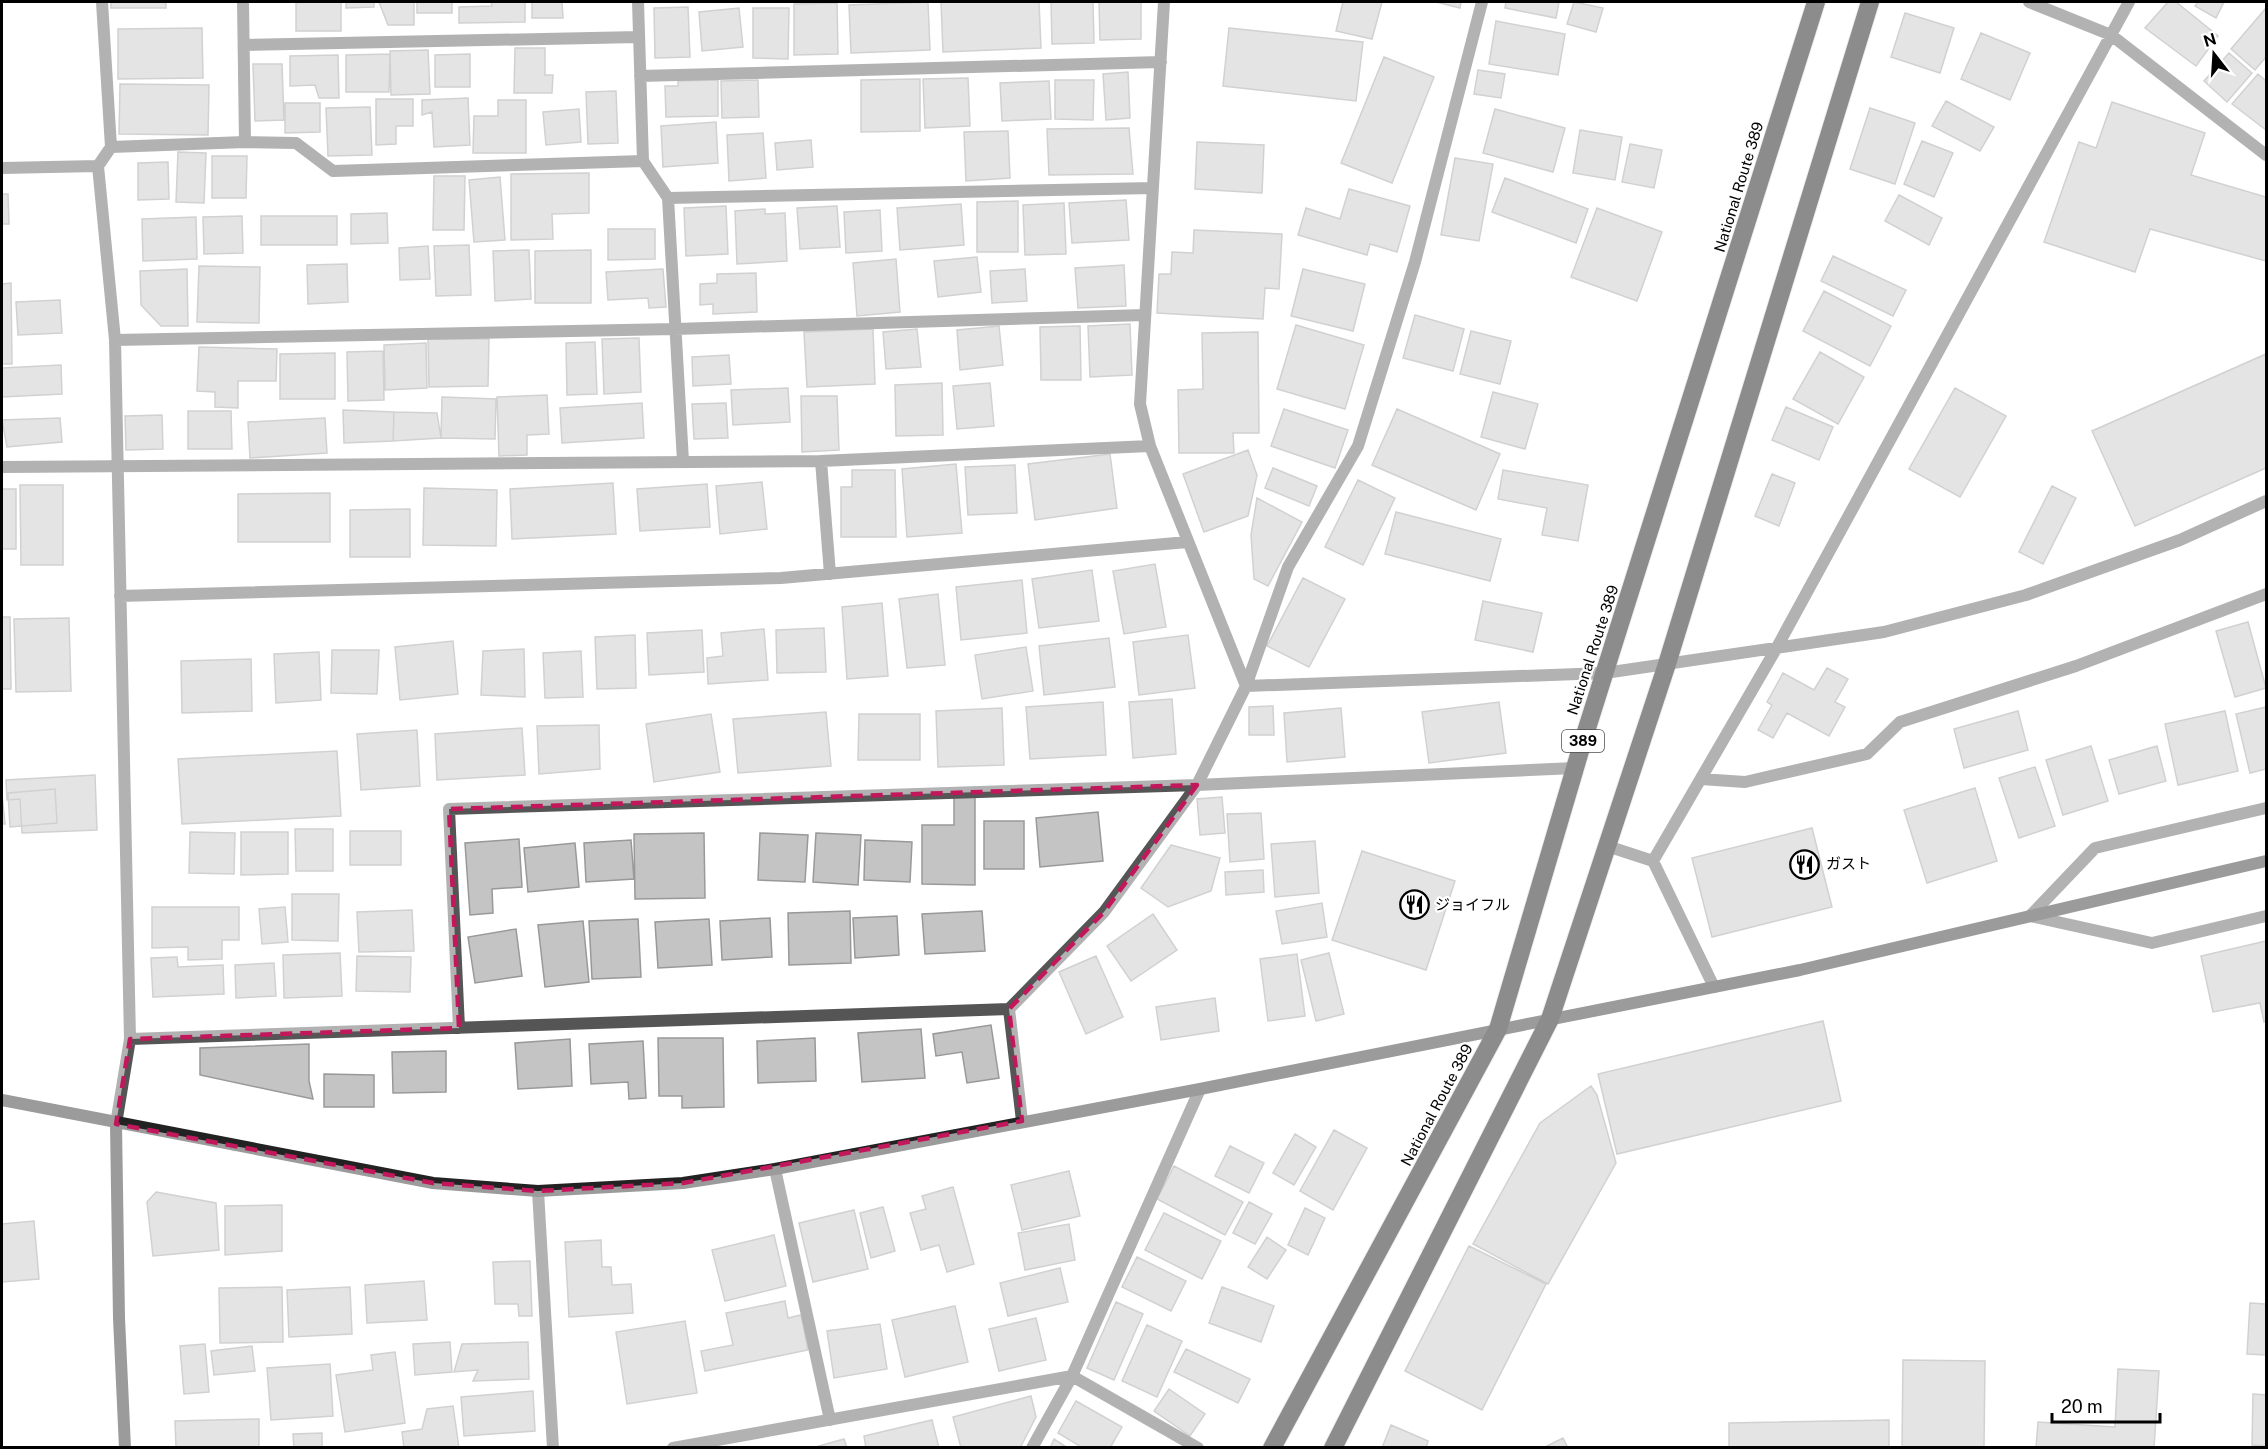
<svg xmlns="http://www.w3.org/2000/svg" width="2268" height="1449" viewBox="0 0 2268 1449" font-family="'Public Sans','Noto Sans JP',sans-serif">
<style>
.building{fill:#c4c4c4;stroke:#999;stroke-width:1.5}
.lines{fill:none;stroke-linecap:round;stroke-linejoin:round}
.highway-casing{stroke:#dbdbdb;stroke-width:20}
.street{stroke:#555;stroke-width:12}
.secondary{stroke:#222;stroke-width:12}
.highway{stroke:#000;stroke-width:18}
.marked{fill:none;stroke:#c2185b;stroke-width:4.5;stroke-dasharray:12 8;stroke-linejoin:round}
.labels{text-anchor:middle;stroke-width:4.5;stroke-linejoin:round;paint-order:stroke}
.shield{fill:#fff;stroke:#4c4c4c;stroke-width:1.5}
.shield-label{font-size:14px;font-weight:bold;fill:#000}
.street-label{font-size:15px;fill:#000;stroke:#fff}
.poi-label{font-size:15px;fill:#000;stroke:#fff;text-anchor:start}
</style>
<rect width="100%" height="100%" fill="#fff"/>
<path class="building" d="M111,2H166V8H111Z
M296,2H341V31H296Z
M346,2H374V7L346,8Z
M379,2H414V25H388Z
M417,2H452V13H417Z
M491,2H525V22L459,23V7L492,6Z
M532,2H562L563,18H532Z
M928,2L930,50L851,53L849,5Z
M941,2H1039L1041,48L943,52Z
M1051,2H1093L1094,43L1052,44Z
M1099,2H1141V39L1100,40Z
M1343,2H1382L1372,39L1336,31Z
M1436,2H1461L1460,8Z
M1506,2H1559L1556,18L1505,8Z
M1574,2L1603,8L1596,32L1567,24Z
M2168,2H2176L2218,36L2196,66L2145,28Z
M2198,2H2224L2216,18L2195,6Z
M837,3L838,54L794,55V4Z
M688,7L690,57L655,58L654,8Z
M739,8L743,47L702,51L699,12Z
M753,8H789L788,59L753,58Z
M2266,8V57L2255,70L2231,49Z
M1905,13L1954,28L1940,73L1891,57Z
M1496,21L1565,34L1558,75L1489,64Z
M202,28L203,78L118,79V29Z
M1229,28L1363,42L1356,101L1223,86Z
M1981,33L2030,53L2010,100L1961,79Z
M515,48H545V75H553L552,93H514Z
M428,50L430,94L391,95L390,51Z
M2229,53L2252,73L2227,102L2204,81Z
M390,54L389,92H346V55Z
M470,54V87H435V55Z
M338,55L339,98H319L315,85L290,86V56Z
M1384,57L1434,77L1392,183L1341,163Z
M253,64H282L284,120L255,121Z
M1478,70L1505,74L1501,98L1474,94Z
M1128,72L1130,118L1106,120L1103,74Z
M2258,74L2266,81V130L2232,104Z
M968,78L970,126L925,128L923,79Z
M920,79V131L861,132V80Z
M718,80V116L666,117L665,86H678V81Z
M758,80L759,117L722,118L721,81Z
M1055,80H1094L1093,120L1055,119Z
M1049,81L1051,119L1002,121L1000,83Z
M120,84L209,85L208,135L119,134Z
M616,91L618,143L588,144L586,92Z
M468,98L470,145L434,147L432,112L422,115V100Z
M376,99H413V126H396V144L376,145Z
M498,100H526V153H473L474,116H498Z
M1946,101L1994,127L1980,151L1932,126Z
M2112,102L2205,133L2191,175L2266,197V261L2150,229L2135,272L2044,242L2079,142L2096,148Z
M285,103H320V132L285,133Z
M370,107L372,155L328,156L326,108Z
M1870,108L1915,123L1895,184L1850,169Z
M579,109L581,142L546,145L543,112Z
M1495,109L1565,128L1553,172L1483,153Z
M716,122L718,163L663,167L661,126Z
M1129,128L1133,174L1049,175L1047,129Z
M1580,130L1622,137L1615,180L1573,173Z
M1008,131L1010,178L966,181L964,132Z
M763,133L766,178L729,181L727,135Z
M811,140L813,167L777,170L775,143Z
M1922,141L1953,153L1934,197L1904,184Z
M1197,142L1264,145L1262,193L1195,189Z
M1630,144L1662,150L1654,188L1622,182Z
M178,152L206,153L204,203L176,202Z
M212,156H247L246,198H212Z
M1455,158L1493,164L1479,241L1441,235Z
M168,162L169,199L138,200V163Z
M589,173V213L552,214L553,239L511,240V174Z
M434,176H465L464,230H433Z
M500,177L505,240L474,242L469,180Z
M1505,178L1588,209L1576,243L1492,212Z
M1349,189L1410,206L1397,252L1370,244L1367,255L1298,235L1306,208L1340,219Z
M2,194H8L9,224H2Z
M1899,195L1942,218L1929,245L1885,221Z
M1126,200L1129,240L1072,243L1069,203Z
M1018,201V252H977V202Z
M1064,203L1066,254L1025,255L1023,205Z
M961,204L964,245L900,250L897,208Z
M726,206L728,254L686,256L684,208Z
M837,206L840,247L800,249L797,208Z
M1597,208L1662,232L1637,301L1571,277Z
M765,209V214L785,213L787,261L737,264L735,211Z
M880,210L882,251L846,253L844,212Z
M387,213L388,243L351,244V214Z
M242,216L243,253L204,254L203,217Z
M261,216H337V245H261Z
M196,217L197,259L143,261L142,219Z
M608,229H655V259L608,260Z
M1194,230L1282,234L1279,289L1265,288L1263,319L1157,313L1159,274H1171L1172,252L1193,253Z
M469,245L471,295L436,296L434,246Z
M428,246L430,279L400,280L399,248Z
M529,250L531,299L495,301L493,251Z
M591,250V303H535V251Z
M1833,256L1906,290L1893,316L1821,281Z
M977,257L981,292L938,297L934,261Z
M896,259L900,312L857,316L853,263Z
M347,264L348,302L308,304L307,265Z
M1124,265L1126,306L1078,308L1075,268Z
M199,266L260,267L259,323L197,322Z
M187,269L188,326H161L141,305L140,271Z
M663,269L666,307L649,308L648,298L608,300L606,272Z
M1025,269L1027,301L992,303L990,271Z
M1303,269L1365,284L1353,331L1291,316Z
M756,273L757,312L713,314V304L700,305V284L717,283V274Z
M11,283L12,364H2V284Z
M1824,291L1891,326L1870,366L1803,331Z
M60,300L62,333L18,335L16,302Z
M1415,315L1464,329L1453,371L1403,358Z
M1130,324L1132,375L1090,377L1088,326Z
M1296,325L1364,345L1345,409L1277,389Z
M999,326L1003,365L960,370L957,330Z
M1080,326L1081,380H1041L1040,327Z
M873,329L875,384L807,387L804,332Z
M917,329L921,367L886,369L883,332Z
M1471,331L1511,341L1500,384L1460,374Z
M1258,332L1259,433H1233L1234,453H1179L1178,390L1203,389L1202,333Z
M639,338L641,392L604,394L602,339Z
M428,339H489L488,386L429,387Z
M595,342L597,394L567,395L566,343Z
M426,343L427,388L385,390L384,345Z
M199,347L277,349L276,381H238V408L215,407V392L197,391Z
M383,351L384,400L348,401L347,352Z
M1820,352L1864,377L1838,424L1793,399Z
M335,353V399H280V354Z
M2266,354V468L2135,526L2092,431Z
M729,355L731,384L693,386L692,357Z
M61,365L62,394L2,397V368Z
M942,383L943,435L896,436L895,385Z
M990,383L994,426L957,429L953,386Z
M788,388L790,422L733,425L731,390Z
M1955,388L2006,416L1960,497L1909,469Z
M1493,392L1538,404L1525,449L1481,437Z
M547,395L549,434L527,435V455L499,456L497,397Z
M801,396H837L839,450L802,452Z
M442,397L496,399L495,439L441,438Z
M642,403L644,438L562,443L560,408Z
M726,403L728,438L694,439L692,404Z
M1786,407L1833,427L1819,460L1772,440Z
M1284,409L1348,430L1335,468L1271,446Z
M1397,409L1500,454L1476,510L1372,465Z
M343,410L394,412L393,441L344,443Z
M188,411H231L232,449H188Z
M394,412L437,413L441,438L393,441Z
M162,415L163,449L126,450L125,416Z
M60,418L62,442L7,447L2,420Z
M325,418L327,453L250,458L248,422Z
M1248,450L1257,475L1248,516L1204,532L1183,474Z
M1110,454L1117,508L1035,520L1028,464Z
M956,464L962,533L907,537L902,469Z
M1015,465L1017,513L968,515L965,467Z
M1273,468L1317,486L1309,506L1265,488Z
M852,470H895L896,537H841V487H852Z
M1503,470L1588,485L1578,541L1542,535L1547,508L1498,499Z
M1772,474L1795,483L1779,526L1755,516Z
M1358,480L1395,498L1363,565L1325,547Z
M762,482L767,529L720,534L716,486Z
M613,483L616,534L512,539L510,489Z
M707,484L710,527L640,531L637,489Z
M20,485H63V565H21Z
M2052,486L2076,498L2043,564L2019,552Z
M424,488L497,490L496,546L423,545Z
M2,489H16V549H2Z
M330,493V542H238V494Z
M1257,498L1302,522L1268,586L1254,579L1251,535Z
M410,509V557H350V510Z
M1396,512L1501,539L1490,581L1385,554Z
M1155,564L1166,627L1124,634L1113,571Z
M1092,570L1099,621L1039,628L1032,579Z
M1303,578L1345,599L1309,667L1267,646Z
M1022,580L1027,633L961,640L956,587Z
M938,594L945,665L907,668L899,599Z
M1483,601L1542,613L1533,652L1475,640Z
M882,603L888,676L847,679L842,607Z
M2,617H10L11,689H2Z
M69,618L71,691L16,692L14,619Z
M2248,622L2266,688L2235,697L2216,631Z
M824,628L826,672L777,673L776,630Z
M764,629L768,680L708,684L707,658L723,656L721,633Z
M702,630L704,672L649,675L647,633Z
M635,635L636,688L597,689L595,637Z
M1188,635L1195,688L1139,695L1133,642Z
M1109,638L1115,687L1044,695L1039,646Z
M453,641L458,694L400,700L395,647Z
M1026,647L1033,691L982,699L975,655Z
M524,649L525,697L481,695L483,651Z
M332,650H379L377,694L331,693Z
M581,651L583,697L545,698L543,653Z
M319,652L321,700L276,703L274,654Z
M251,659L252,711L182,713L181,661Z
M1827,668L1848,679L1835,702L1845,707L1829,736L1787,713L1773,738L1758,730L1772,705L1767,702L1783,673L1814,690Z
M1172,699L1176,754L1133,758L1129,702Z
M1103,702L1106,755L1030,759L1026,707Z
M1499,702L1506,753L1429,763L1422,712Z
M1273,706L1274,735H1249V707Z
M2266,707V769L2250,773L2236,714Z
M1002,708L1004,765L938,767L936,711Z
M1341,708L1345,757L1287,762L1284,713Z
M2018,711L2028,750L1964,768L1954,729Z
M2225,711L2238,771L2178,785L2165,724Z
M826,712L831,766L738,773L733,719Z
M711,714L720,772L654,782L646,724Z
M859,714H920V760H858Z
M599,725L600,769L539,774L537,726Z
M522,728L525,775L437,780L435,734Z
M417,730L420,786L361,790L357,734Z
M2091,746L2108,801L2063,815L2046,760Z
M2157,746L2166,781L2119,794L2109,760Z
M337,751L341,816L182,824L178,759Z
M2035,767L2055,826L2019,838L1999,778Z
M95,775L97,830L22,833L20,799L7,800L6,780Z
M1975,788L1997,861L1927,883L1904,810Z
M55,789L57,823L10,827L8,793Z
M2,794L5,824H2Z
M954,797H975V885L922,884V825H954Z
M1222,797L1225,833L1200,835L1197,799Z
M1098,812L1103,861L1040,867L1036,818Z
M1261,813L1264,859L1230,862L1227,814Z
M984,821H1024V869H984Z
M1812,828L1832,907L1712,937L1692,858Z
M295,829H333V871H296Z
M350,831H401V865H350Z
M190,832L235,833L234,874L189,873Z
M241,832H288V874L241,875Z
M704,833L705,898L635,899L634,834Z
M760,833L808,835L805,882L758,880Z
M816,833L861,835L858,885L813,882Z
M519,839L522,887L492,889L493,913L470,915L465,843Z
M631,840L634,879L586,882L584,843Z
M865,840L912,842L910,882L864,880Z
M1315,841L1319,893L1275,897L1271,844Z
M575,843L579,887L528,892L524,848Z
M1171,845L1220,858L1211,891L1168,907L1141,888Z
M1362,851L1455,881L1426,970L1332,940Z
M1263,870L1264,892L1226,895L1225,872Z
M292,894H339L338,941L292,940Z
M1322,903L1327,937L1282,944L1276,911Z
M152,907H239V940H222V959L188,960V947L152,948Z
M285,907L288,942L262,944L259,909Z
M412,910L414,951L359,952L357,912Z
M850,911L851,963L789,965L788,913Z
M982,911L985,951L925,954L922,914Z
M1153,914L1177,950L1131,981L1107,946Z
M897,916L899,955L855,958L853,918Z
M770,918L772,957L722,960L720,921Z
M638,919L641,977L592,979L589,921Z
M709,919L712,965L658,968L655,922Z
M583,921L589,982L545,987L538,925Z
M516,929L522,976L475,983L468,937Z
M2266,941V1021L2264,1022L2260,1003L2213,1012L2201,956Z
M340,953L342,996L284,998L283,955Z
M1329,953L1344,1014L1316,1021L1301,960Z
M1297,954L1305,1016L1268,1021L1260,959Z
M357,956L411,957L410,992L356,991Z
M1096,956L1123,1017L1086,1034L1059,972Z
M177,957L178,967L223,965L224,994L153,997L151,958Z
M274,963L276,996L236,998L235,965Z
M1215,998L1219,1031L1161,1040L1156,1007Z
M1823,1021L1841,1101L1617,1154L1598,1074Z
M991,1025L999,1078L967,1083L962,1052L936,1056L933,1034Z
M921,1029L925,1078L862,1082L858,1033Z
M658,1038H723L724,1107L682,1108V1096H659Z
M815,1038L816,1081L758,1083L757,1041Z
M570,1039L572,1086L518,1089L515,1043Z
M643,1041L646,1098L629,1099L628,1082L591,1084L589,1044Z
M309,1044V1081L313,1099L200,1075V1048Z
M446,1051V1092L393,1093L392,1052Z
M324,1074L374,1075V1107H324Z
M1591,1086L1597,1095L1616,1163L1548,1284L1473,1244L1540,1123Z
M1334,1130L1367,1148L1333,1210L1300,1191Z
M1295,1134L1316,1147L1294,1185L1273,1173Z
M1230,1146L1264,1163L1249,1193L1215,1176Z
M1174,1166L1243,1202L1225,1235L1157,1199Z
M1069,1171L1080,1216L1022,1230L1011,1185Z
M953,1187L974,1264L947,1272L939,1245L921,1250L910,1213L926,1209L922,1196Z
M156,1192L216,1203L219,1250L153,1256L147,1202Z
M1249,1202L1272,1214L1255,1244L1233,1233Z
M282,1205V1251L225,1255V1206Z
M883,1207L895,1251L871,1258L860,1213Z
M1305,1208L1325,1218L1308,1255L1288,1245Z
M854,1210L868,1269L813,1282L799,1223Z
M1164,1213L1221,1241L1202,1279L1145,1250Z
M34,1221L39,1279L2,1282V1224Z
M1069,1224L1075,1260L1025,1270L1018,1233Z
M774,1235L786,1286L725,1301L712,1250Z
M1267,1237L1286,1250L1267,1279L1248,1267Z
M601,1240L602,1267H611L612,1285L631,1284L633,1313L569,1317L565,1242Z
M1469,1246L1546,1284L1482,1410L1405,1371Z
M1137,1257L1186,1281L1171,1311L1122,1287Z
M530,1261L532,1316H519L518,1304H495L493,1262Z
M1060,1268L1068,1302L1008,1316L1000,1283Z
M424,1281L427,1320L367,1323L365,1285Z
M282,1287L283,1342L220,1343L219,1288Z
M350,1287L352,1334L289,1337L287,1290Z
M1222,1287L1274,1306L1261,1342L1209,1323Z
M785,1301L788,1318L801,1315L808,1350L705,1371L701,1351L733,1345L726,1313Z
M1116,1302L1143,1314L1114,1380L1087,1368Z
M2250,1303L2266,1304V1355L2247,1354Z
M955,1306L968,1362L905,1377L892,1320Z
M1036,1318L1046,1360L999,1371L989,1329Z
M685,1321L697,1393L627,1404L616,1332Z
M880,1324L887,1369L834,1378L827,1331Z
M1147,1325L1182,1341L1157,1397L1122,1381Z
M450,1342L452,1372L415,1375L413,1344Z
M528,1342L529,1379L473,1381L478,1370L454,1372L462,1344Z
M205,1344L209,1392L184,1394L180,1346Z
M252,1346L255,1371L214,1375L211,1351Z
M1186,1349L1250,1379L1238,1403L1174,1372Z
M395,1352L405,1423L345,1432L336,1375L373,1370L371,1355Z
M1903,1360L1985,1361L1984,1448H1902Z
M330,1364L333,1416L271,1420L267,1368Z
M2118,1369L2159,1371L2154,1448H2036L2038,1422L2115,1427Z
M1169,1389L1205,1414L1190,1436L1154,1411Z
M533,1391L535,1431L464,1436L461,1397Z
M2253,1394L2266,1395V1446L2252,1445Z
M1031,1396L1036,1417L1020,1448H961L953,1417Z
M1076,1401L1122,1427L1110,1448H1083L1058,1433Z
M453,1406L459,1448H404L402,1432L422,1429L427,1409Z
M259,1419V1448H176L175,1421Z
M932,1420L939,1448H866L864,1436Z
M1889,1420V1448H1729V1423Z
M1391,1425L1428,1441L1426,1448H1382Z
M322,1433V1448H294L293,1434Z
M1563,1438L1568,1448H1543Z
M844,1439L847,1448H812Z
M1054,1439L1068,1448H1050Z"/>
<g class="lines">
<defs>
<path id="highway" d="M1272,1448L1498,1029L1583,741L1816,2
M1333,1448L1550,1019L1667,664L1870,2"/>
</defs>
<use href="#highway" class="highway-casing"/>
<path class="street" d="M102,2L111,147L98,166L115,340L130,1039L116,1124
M243,2L245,142
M638,2L643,161L668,198L683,461
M1164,2L1140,404L1150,446L1246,686
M2029,2L2111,35L2266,155
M244,45L639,37
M640,76L1161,62
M111,147L245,142L296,143L333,171L643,161
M2,168L98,166
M668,198L1153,188
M115,340L675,329L1145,315
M821,461L830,574
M2,467L821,461L1150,446
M120,596L781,578L1187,542
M1246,686L1605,673L1884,632L2026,595L2180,540L2266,501
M1701,779L1745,782L1867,754L1900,722L2076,666L2266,594
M1607,846L1653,861L1776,649L2129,2
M1653,861L1714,987
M2030,916L2095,848L2266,808
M2030,916L2152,943L2266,916
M459,1028L449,809L1197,785L1575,768
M130,1039L1009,1009
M1022,1121L1009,1009L1104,912L1197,785L1246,686L1288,567L1358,446L1415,262L1482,2
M775,1169L830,1420
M538,1191L553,1448
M673,1448L1072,1376L1198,1448
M1032,1448L1072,1376L1200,1089"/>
<path class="secondary" d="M2,1100L433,1183L538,1191L683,1183L775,1169L1200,1089L1800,970L2266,861
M116,1124L119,1318L125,1448"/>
<use href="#highway" class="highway"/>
</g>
<path d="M0 0H2268V1449H0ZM1197,785L1104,912L1009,1009L1022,1121L683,1183L538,1191L433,1183L116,1124L130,1039L459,1028L449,809Z" fill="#fff" fill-opacity=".55" fill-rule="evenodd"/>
<path class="marked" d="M1197,785L1104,912L1009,1009L1022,1121L683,1183L538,1191L433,1183L116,1124L130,1039L459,1028L449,809Z"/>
<defs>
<symbol id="restaurant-ring" viewBox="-11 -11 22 22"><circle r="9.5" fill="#fff" stroke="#000" stroke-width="1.5"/><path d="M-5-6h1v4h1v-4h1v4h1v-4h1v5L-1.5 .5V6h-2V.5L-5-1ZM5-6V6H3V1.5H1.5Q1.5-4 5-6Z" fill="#000"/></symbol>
</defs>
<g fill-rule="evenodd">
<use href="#restaurant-ring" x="1788" y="848" width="33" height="33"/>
<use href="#restaurant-ring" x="1398" y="888" width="33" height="33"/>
</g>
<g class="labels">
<rect class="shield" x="1562" y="730" width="42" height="22" rx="4.5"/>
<g class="shield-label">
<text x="1583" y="746">389</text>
</g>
<g class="street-label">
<text transform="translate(1739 187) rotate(-73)" y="5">National Route 389</text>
<text transform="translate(1593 650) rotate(-72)" y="5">National Route 389</text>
<text transform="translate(1437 1105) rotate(-62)" y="5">National Route 389</text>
</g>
<g class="poi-label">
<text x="1826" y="869">ガスト</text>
<text x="1435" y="910">ジョイフル</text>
</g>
</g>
<rect width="2268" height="1449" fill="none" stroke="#000000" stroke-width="6"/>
<g transform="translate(2214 54) rotate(343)" stroke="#ffffff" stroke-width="4.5" paint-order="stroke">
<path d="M0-4.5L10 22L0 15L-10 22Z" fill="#000000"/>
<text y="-9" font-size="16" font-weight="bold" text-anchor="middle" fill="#000000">N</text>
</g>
<path d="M2052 1413v9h108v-9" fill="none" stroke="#000000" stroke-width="3"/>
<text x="2061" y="1413" font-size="18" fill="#000000" stroke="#ffffff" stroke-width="4.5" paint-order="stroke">20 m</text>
</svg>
